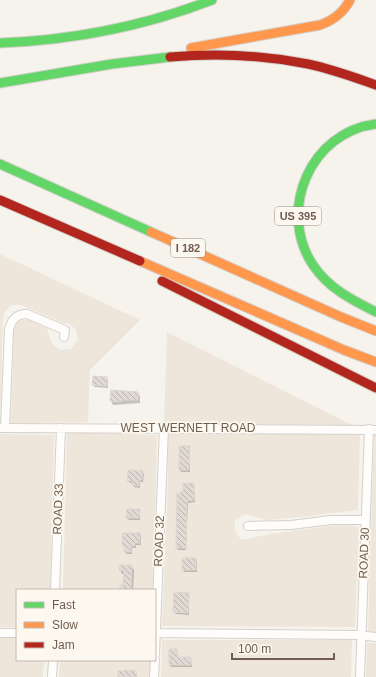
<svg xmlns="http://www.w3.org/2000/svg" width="376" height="677" viewBox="0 0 376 677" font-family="Helvetica,sans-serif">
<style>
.residential{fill:#eee6db}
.shadow{fill:#0003}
.building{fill:url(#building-back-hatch);stroke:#ded7d0}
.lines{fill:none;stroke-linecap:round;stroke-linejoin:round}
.street-casing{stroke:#d5d0cb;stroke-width:10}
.fast-casing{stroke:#d6d0cb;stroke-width:11}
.slow-casing{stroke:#d6d0cb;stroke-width:11}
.jam-casing{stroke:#d6d0cb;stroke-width:11}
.street{stroke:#fefdfc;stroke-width:8}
.fast{stroke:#63d668;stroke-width:9}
.slow{stroke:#ff974d;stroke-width:9}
.jam{stroke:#b3261e;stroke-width:9}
.labels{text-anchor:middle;stroke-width:3.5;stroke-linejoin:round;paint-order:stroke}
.shield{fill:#fdf8ef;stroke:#9b8c80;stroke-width:1}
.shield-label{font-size:11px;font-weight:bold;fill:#715d50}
.street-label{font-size:12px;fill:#715d50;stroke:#fdf8ef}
</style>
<defs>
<pattern id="building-back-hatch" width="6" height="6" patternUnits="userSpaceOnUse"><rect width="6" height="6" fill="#e1dad4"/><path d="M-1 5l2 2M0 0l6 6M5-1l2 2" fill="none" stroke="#bbb4ae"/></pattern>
</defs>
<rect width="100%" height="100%" fill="#f6f3ed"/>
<path class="residential" d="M0,254L140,320L90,370L88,422L11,423L14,332L16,323L22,320H29L47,328L52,344L60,350L71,349L78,339L76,330L70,324L63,323L21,305H12L5,311L3,319L0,423Z
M167,332L346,422L352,425L164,423Z
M67,432L157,435L153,590H63Z
M243,432L360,435L358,510L302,517L266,520L246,514L235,520V531L241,540L270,534L328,526L347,525L359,527L355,627L162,626L168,481V433Z
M0,434L54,435L50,590H17V627H0Z
M374,434H376V633H368Z
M0,638H17V660H44L43,677H0Z
M162,640H352L351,677H161Z
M367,643H376V677H366Z
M60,660H150V677H59Z"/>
<path class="shadow" d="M107,378L108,380V388L95,387L93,385Z
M138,393L140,397V403L113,405L111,401Z
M189,447L190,449V472H181L180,470Z
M142,472L144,474L143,482H140V488L134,487L133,483H130L128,481Z
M193,484L194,486L195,502L188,503L186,550H178L177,548L184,492Z
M139,510L140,512V520H129L127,518Z
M140,534L141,536V545H136V548H132V554H126L125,547L122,545Z
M196,559L197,562V572H184L183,570Z
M131,566L134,570L133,590H121L124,586V574H122L120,570Z
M188,594L189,596V615L176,614L174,612Z
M177,650L178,658H191L192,667H171L170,665Z"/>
<path class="building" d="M93,376L107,377V386L92,385Z
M111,390L138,392V400H121V402L110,401Z
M179,446H190L189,470H179Z
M128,470L143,471L142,480H139V486L132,485V481H127Z
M183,483H194V500L187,501L186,548H176L177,493H181V491H183Z
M127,509H140L139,518H126Z
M122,533H140V543H135V546H131V552H124V546L122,545Z
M182,558H196V570H182Z
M119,565H132L131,590H120V585H123L124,571L119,570Z
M174,592L189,593L188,613L173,612Z
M169,649H177V657H191V665H169Z
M136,670L137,677H118V671Z"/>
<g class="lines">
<defs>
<path id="street" d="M0,428L376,430
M5,428L9,330C11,320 16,314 27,314L65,330L64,337
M248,526L291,525L331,520H365
M55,590L61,428
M0,633H17
M155,633L357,635L376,637
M155,654L164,428
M52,677L53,660
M154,677L155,660
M360,677L369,429"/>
<path id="fast" d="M0,43C75,40 142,27 212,0
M0,83L112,64L170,57
M376,124C310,132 277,211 313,265C328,288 352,300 376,312
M0,164L151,232"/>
<path id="slow" d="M191,48L320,25C334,20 343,13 350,0
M151,232L341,317L376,331
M140,261L344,350L376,362"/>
<path id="jam" d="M170,57C216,53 263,55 308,64C331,69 354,77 376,85
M0,200L140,261
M162,281L376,388"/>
</defs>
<use href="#street" class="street-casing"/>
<use href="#fast" class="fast-casing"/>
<use href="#slow" class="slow-casing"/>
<use href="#jam" class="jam-casing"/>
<use href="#street" class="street"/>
<use href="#fast" class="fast"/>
<use href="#slow" class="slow"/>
<use href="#jam" class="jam"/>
</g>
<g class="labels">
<g class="shield">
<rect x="275" y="207" width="46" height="18" rx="3"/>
<rect x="171" y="239" width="34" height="18" rx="3"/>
</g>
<g class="shield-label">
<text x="298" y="220">US 395</text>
<text x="188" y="252">I 182</text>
</g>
<g class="street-label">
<text x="188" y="432">WEST WERNETT ROAD</text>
<text transform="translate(58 509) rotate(-88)" y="4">ROAD 33</text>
<text transform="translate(159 541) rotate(-88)" y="4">ROAD 32</text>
<text transform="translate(364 553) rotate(-88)" y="4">ROAD 30</text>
</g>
</g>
<rect x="16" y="589" width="140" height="72" fill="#fdf8ef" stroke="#c5baaf"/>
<rect x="24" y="602" width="20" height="6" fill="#63d668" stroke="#c5baaf"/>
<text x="52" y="609" font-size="12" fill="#715d50">Fast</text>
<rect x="24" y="622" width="20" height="6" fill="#ff974d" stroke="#c5baaf"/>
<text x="52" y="629" font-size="12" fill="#715d50">Slow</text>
<rect x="24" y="642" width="20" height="6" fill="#b3261e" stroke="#c5baaf"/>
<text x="52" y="649" font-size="12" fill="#715d50">Jam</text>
<path d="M232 653v6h102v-6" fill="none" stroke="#715d50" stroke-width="2"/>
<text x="238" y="653" font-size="12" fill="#715d50" stroke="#fdf8ef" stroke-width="3" paint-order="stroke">100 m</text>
</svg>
